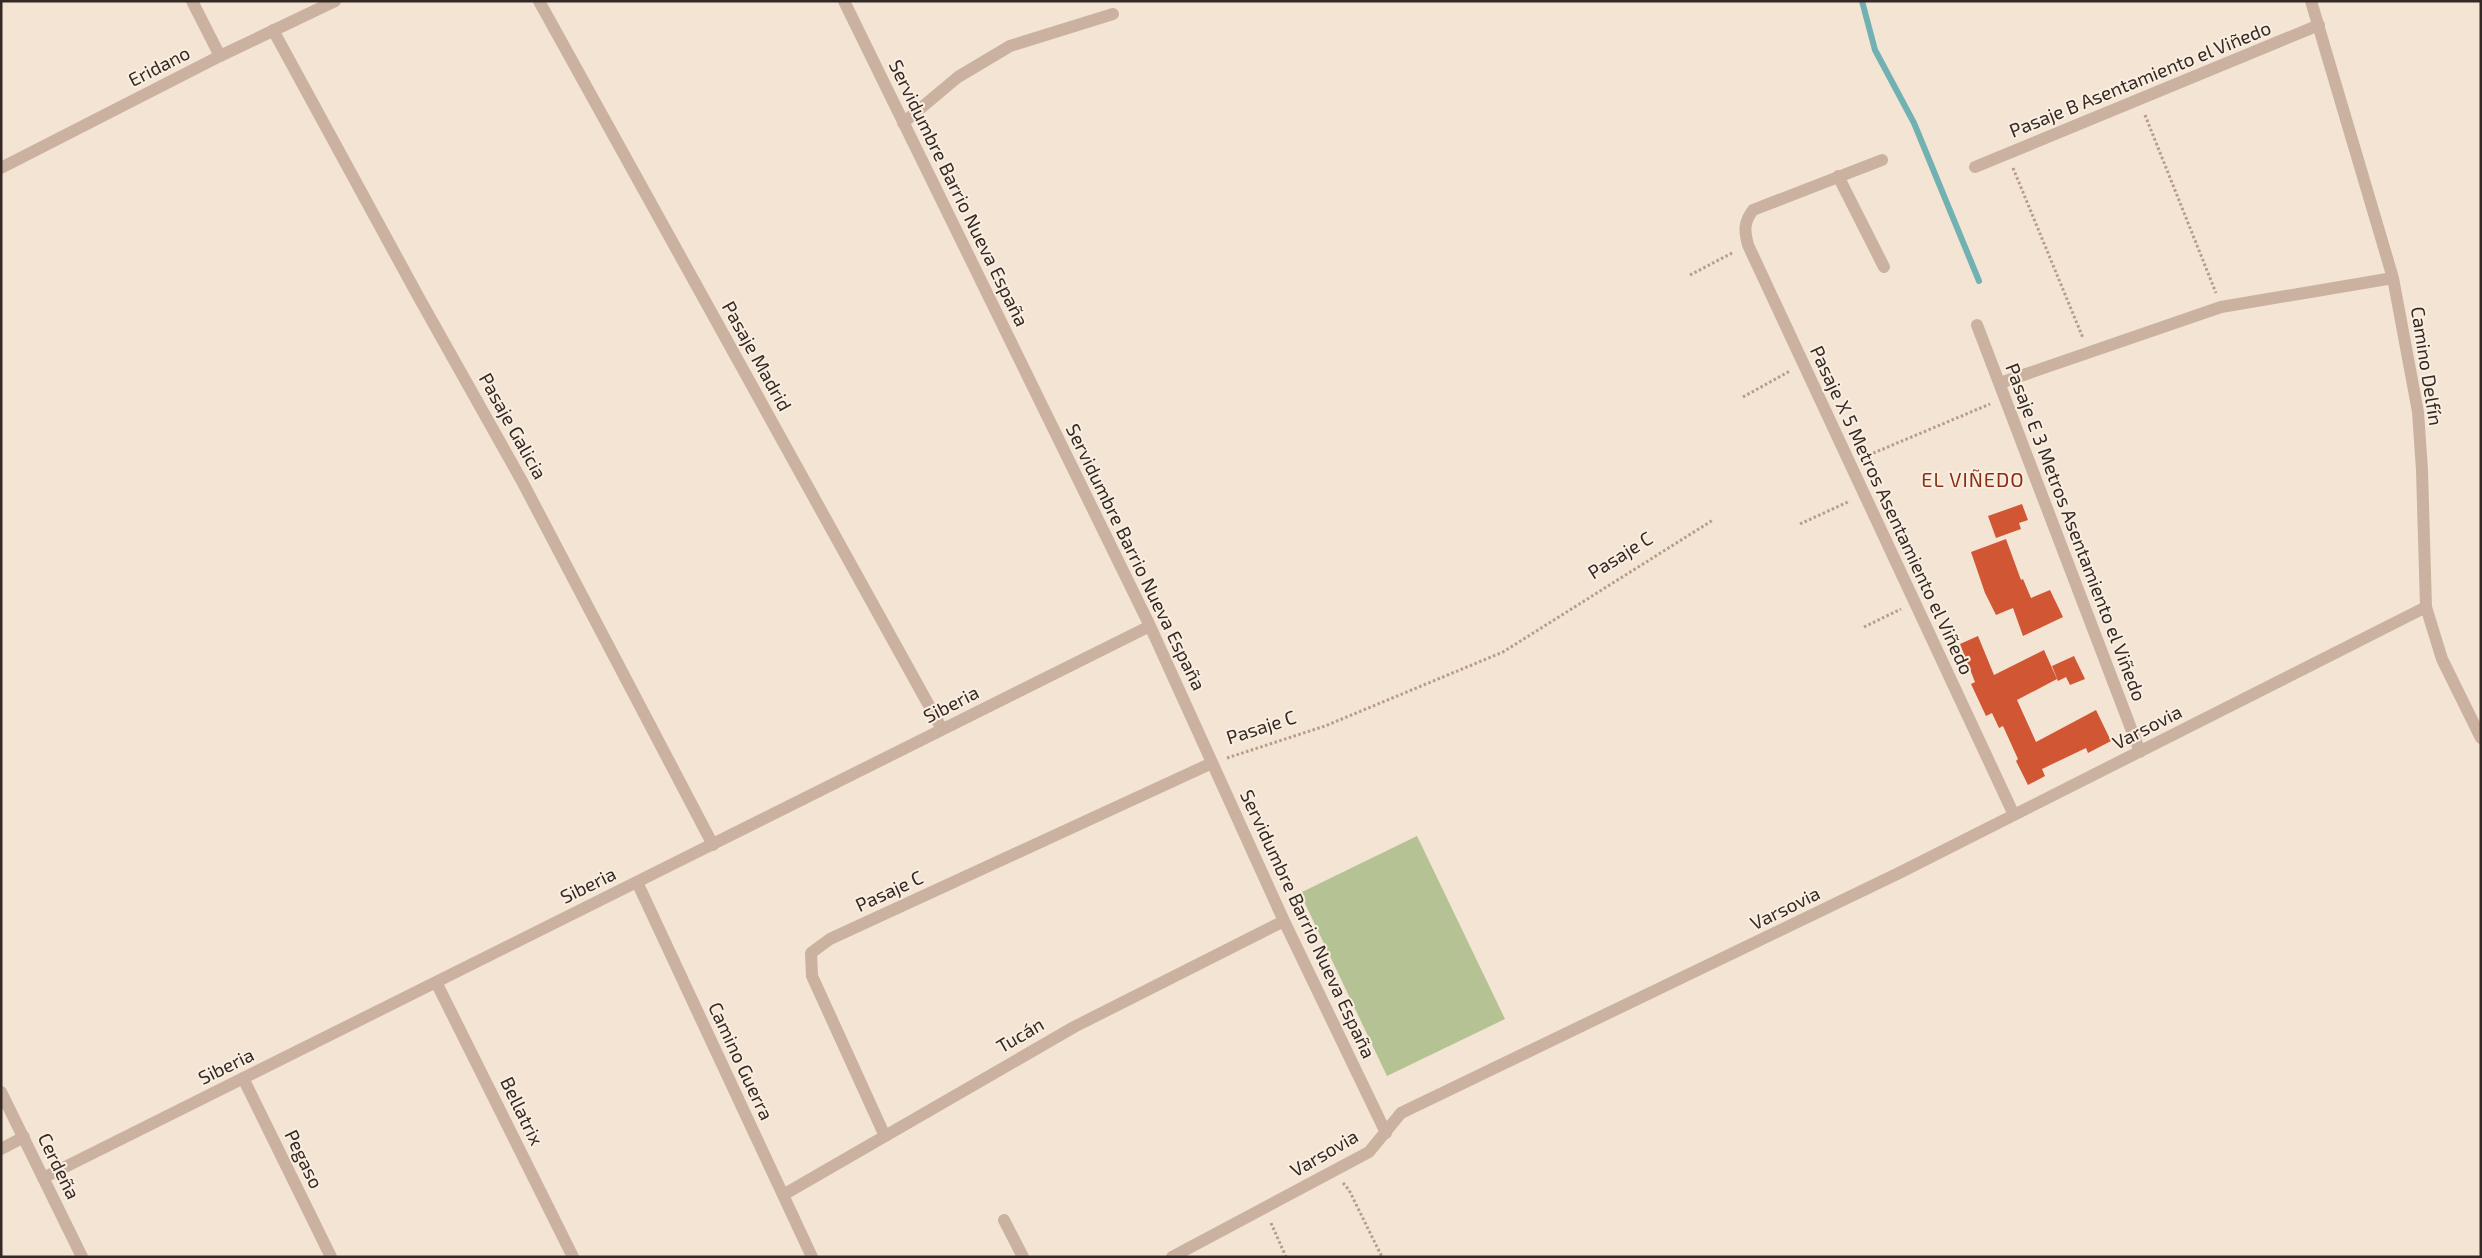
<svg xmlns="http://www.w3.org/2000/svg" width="2482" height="1258" viewBox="0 0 2482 1258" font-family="'Exo 2',sans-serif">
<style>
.green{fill:#b4c294}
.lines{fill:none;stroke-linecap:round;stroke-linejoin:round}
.stream{stroke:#71b1b2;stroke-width:6}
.building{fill:#d15634}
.path{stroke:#b79c8a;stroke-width:3;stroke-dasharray:2.5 2.5;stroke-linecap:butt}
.street{stroke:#cbb2a0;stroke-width:12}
.labels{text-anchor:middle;stroke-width:4;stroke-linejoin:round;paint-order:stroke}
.street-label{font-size:19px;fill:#342924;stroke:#faeee1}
.neighbourhood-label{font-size:20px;letter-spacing:1px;fill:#8a2f16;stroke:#faeee1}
</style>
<rect width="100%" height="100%" fill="#f3e4d4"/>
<path class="green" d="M1417,836L1505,1019L1387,1076L1300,893Z"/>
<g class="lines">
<path class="stream" d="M1862,1L1875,50L1914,123L1979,281"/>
</g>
<path class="building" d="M2022,504L2028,520L2019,523L2021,529L1996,538L1988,516Z
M2006,539L2021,580L2023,579L2031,598L2050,590L2063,617L2023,636L2013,608L1996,615L1985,593L1971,552Z
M1978,636L1994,675L2044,650L2057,679L2017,700L2036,742L2096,710L2111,741L2088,753L2086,748L2042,769L2045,776L2028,785L2016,761L2018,759L2003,726L1999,728L1992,713L1986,716L1971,684L1975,682L1960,644Z
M2074,656L2085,679L2070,685L2066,677L2058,681L2052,666Z"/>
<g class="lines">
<path class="path" d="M2145,115L2216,293
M2013,168L2083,338
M1690,275L1734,252
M1743,397L1790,371
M1864,457L1990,404
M1800,524L1850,501
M1864,627L1901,609
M1227,758L1325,726L1503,652L1713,520
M1343,1183L1349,1190L1382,1257
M1271,1223L1286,1257"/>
<path class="street" d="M192,1L220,56
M539,1L942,729
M844,1L1150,626L1284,921L1386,1133
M2311,1L2393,278L2418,412L2422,470L2426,607L2442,659L2481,738
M273,30L418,296L523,483L713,845
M903,123L958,77L1010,46L1113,14
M1882,160L1753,210C1744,222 1744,230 1748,245L2014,815
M1975,167L2319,25
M1,168L220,56L335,1
M1838,176L1884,267
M1977,325L2140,752
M2000,383L2221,307L2393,278
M637,882L812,1257
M436,982L573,1257
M243,1078L331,1257
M1,1092L82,1257
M884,1134L812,976L811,953L830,939L1212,763
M1,1149L24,1137
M43,1178L1150,626
M783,1195L1074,1027L1284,921
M1004,1220L1023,1257
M1172,1257L1369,1152L1401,1113L1899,873L2426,607"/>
</g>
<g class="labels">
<g class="street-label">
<text transform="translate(159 66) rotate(-27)" y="7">Eridano</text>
<text transform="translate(2140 79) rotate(-22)" y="7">Pasaje B Asentamiento el Viñedo</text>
<text transform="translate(959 193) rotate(64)" y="7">Servidumbre Barrio Nueva España</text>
<text transform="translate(757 356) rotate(61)" y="7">Pasaje Madrid</text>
<text transform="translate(2427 366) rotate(81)" y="7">Camino Delfín</text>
<text transform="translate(513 426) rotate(61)" y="7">Pasaje Galicia</text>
<text transform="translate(1892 510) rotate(65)" y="7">Pasaje X 5 Metros Asentamiento el Viñedo</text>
<text transform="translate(2076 532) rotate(69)" y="7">Pasaje E 3 Metros Asentamiento el Viñedo</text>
<text transform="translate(1620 555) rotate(-32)" y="7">Pasaje C</text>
<text transform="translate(1136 557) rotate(64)" y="7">Servidumbre Barrio Nueva España</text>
<text transform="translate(951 704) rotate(-27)" y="7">Siberia</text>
<text transform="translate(1261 727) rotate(-18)" y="7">Pasaje C</text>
<text transform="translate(2147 727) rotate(-27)" y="7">Varsovia</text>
<text transform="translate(588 885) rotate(-26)" y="7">Siberia</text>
<text transform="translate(889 891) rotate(-25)" y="7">Pasaje C</text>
<text transform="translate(1785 908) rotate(-26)" y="7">Varsovia</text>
<text transform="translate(1308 924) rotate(65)" y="7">Servidumbre Barrio Nueva España</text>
<text transform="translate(1020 1035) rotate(-30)" y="7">Tucán</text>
<text transform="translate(741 1061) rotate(65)" y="7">Camino Guerra</text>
<text transform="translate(226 1066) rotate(-26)" y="7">Siberia</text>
<text transform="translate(522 1111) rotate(64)" y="7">Bellatrix</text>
<text transform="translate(1324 1153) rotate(-30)" y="7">Varsovia</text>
<text transform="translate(304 1159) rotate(64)" y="7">Pegaso</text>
<text transform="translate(59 1166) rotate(64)" y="7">Cerdeña</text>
</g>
<g class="neighbourhood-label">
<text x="1973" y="487">EL VIÑEDO</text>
</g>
</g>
<rect width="2482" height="1258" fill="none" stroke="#342924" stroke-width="5"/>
</svg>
